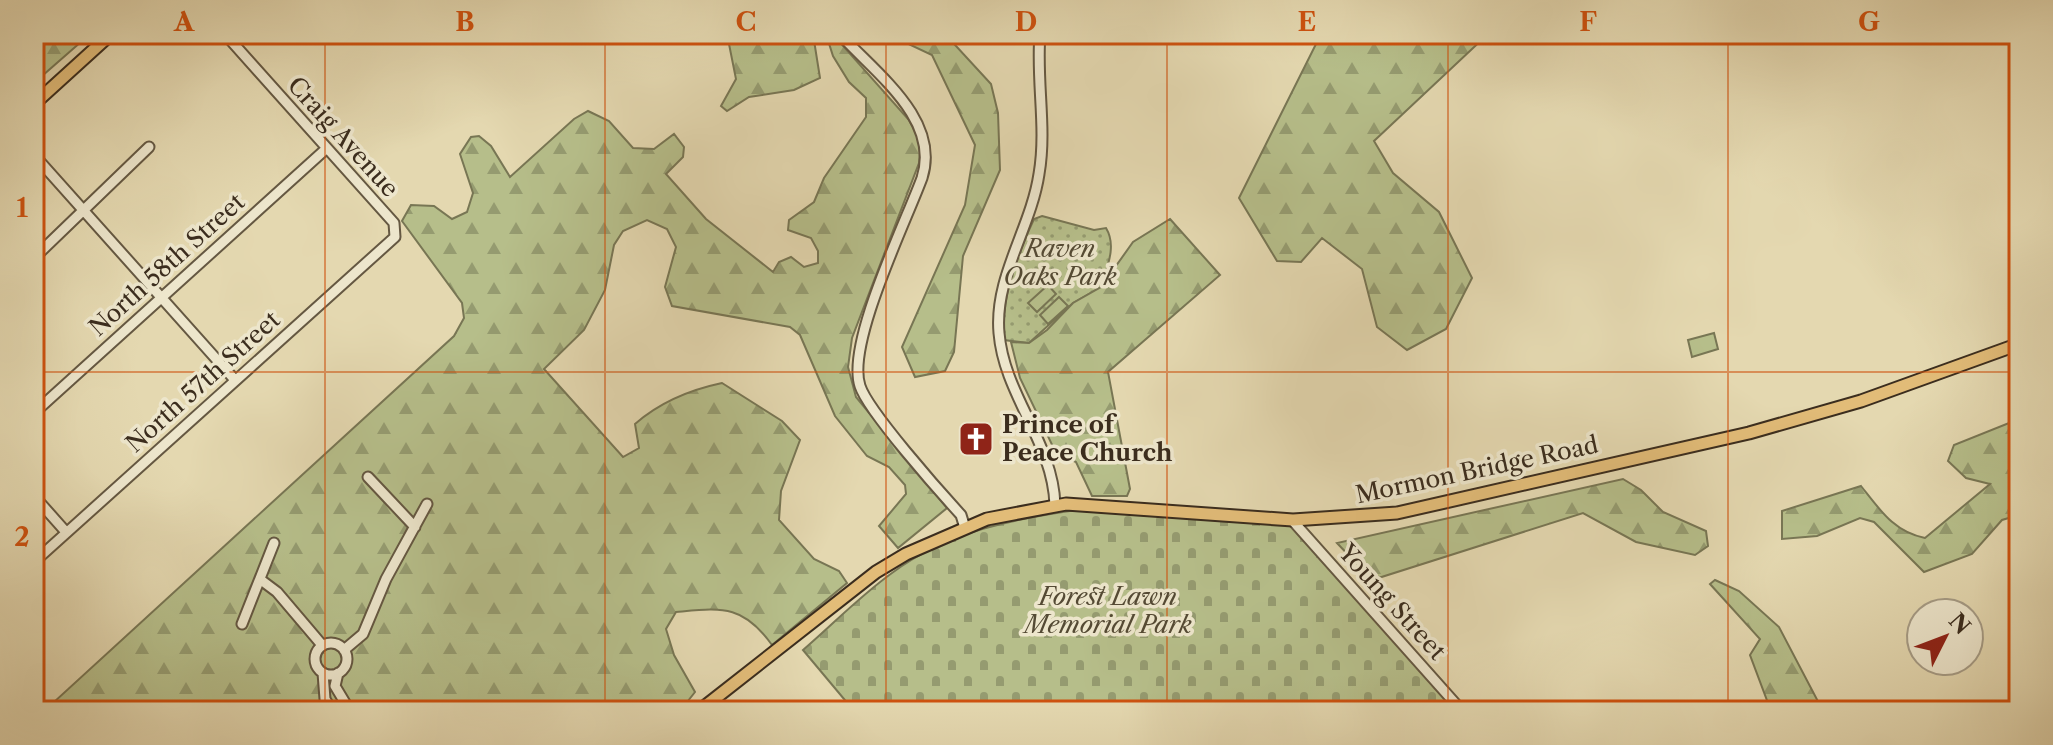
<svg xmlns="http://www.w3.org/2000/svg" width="2053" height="745" viewBox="0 0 2053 745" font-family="'Libre Caslon Text',serif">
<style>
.green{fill:url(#green-dots);stroke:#787654;stroke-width:2}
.forest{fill:url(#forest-firs);stroke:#787654;stroke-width:2}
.cemetery{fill:url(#cemetery-stones);stroke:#787654;stroke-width:2}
.pitch{fill:#b6be8a;stroke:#787654;stroke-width:2}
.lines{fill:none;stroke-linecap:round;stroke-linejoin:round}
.minor-casing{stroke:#655842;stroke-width:13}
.major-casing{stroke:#3b2d1e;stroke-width:15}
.minor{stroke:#ede6cc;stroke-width:9}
.major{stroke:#e2bc78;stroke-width:11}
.grid{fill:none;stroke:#ce520f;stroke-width:2;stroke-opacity:0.55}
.labels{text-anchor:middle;stroke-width:7;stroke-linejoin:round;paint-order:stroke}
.street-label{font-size:24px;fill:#3b2d1e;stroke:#ede6cc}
.park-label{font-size:24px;font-style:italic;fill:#544a34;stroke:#ede6cc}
.poi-label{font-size:24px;font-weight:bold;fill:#3b2d1e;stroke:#ede6cc;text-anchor:start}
.neatline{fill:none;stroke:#ce520f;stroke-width:3}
.grid-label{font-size:26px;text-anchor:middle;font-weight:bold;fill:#ce520f}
</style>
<defs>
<pattern id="green-dots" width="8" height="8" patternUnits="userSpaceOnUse" patternTransform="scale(2)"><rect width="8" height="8" fill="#b6be8a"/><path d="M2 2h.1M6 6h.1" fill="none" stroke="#959b70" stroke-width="1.8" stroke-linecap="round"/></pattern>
<pattern id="forest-firs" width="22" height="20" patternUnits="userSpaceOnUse" patternTransform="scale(2)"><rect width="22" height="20" fill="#b6be8a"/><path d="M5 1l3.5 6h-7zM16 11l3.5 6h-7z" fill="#959b70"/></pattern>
<pattern id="cemetery-stones" width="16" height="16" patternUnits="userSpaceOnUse" patternTransform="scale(2)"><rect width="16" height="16" fill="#b6be8a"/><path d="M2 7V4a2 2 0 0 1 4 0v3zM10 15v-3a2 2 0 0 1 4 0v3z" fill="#959b70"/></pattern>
</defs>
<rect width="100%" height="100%" fill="#e4d8b0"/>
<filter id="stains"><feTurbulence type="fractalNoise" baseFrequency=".0025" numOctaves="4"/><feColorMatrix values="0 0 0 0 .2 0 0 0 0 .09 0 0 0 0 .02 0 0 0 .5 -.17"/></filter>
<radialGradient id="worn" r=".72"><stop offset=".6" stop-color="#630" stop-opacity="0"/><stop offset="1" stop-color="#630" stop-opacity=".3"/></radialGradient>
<path class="green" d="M1042,216L1094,230L1106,228C1117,246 1107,267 1101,287L1073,303L1029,343L1004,340C1001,295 1016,258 1034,219Z"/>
<path class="forest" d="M34,34H90L34,83Z
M727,34H813L820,78L794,90L749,97L727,111L721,106L736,79Z
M826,34L837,39L909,120L921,143L919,163L852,338L848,367L856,397L947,508L898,548L879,526L906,494L905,485L889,467L867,456L835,416L800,335L790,327L672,306L665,287L676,247L667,229L647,220L623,231L614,245L605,290L584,330L544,369L623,457L639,448L635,424C660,402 689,390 722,383L782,421L800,440L781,491L779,520L814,559L839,571L847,583L772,645C743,604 722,608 676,612L666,629L674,655L695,692L680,711H56L54,702L454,336L464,318L462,303L402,221L411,205L434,206L452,219L467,212L473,193L460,154L471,137L479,136L491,146L510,177L574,119L588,111L609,121L633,148L654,149L674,134L684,147L683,157L666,174L706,219L773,272L779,262L791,257L804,267L818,263V251L811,238L788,230L789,220L814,202L824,178L866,117V98L849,82L833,56Z
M895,34H945L991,84L998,113L1000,170L963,256L954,352L945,371L915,377L902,347L965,205L975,145L932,55L902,41Z
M1321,34H1488L1374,141L1393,173L1439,212L1472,278L1446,329L1407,350L1377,327L1362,269L1322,238L1301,262L1277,261L1239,198Z
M1170,219L1220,275L1108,372L1130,489L1127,496H1092L1076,462L1056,453L1020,378L1011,342L1029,343L1047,330L1073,303L1101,287L1133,242Z
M2019,419V515L2002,520L1972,554L1924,572L1874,522L1860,518L1817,536L1782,539V511L1861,486C1880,510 1894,532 1925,538L1990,484L1966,478L1948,461L1954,445Z
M1623,479L1641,490L1663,512L1706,531L1708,546L1695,555L1636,542L1583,513L1372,580L1337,543Z
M1715,580L1739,591L1779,627L1823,711H1771L1750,655L1760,639L1710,584Z"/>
<path class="cemetery" d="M1084,509L1291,525L1457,711H854L803,650C832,625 860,596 892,573C948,531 1017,518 1084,509Z"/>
<path class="pitch" d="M1048,285L1056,294L1037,312L1028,303Z
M1059,297L1068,306L1048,324L1040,315Z
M1714,333L1718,349L1692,357L1688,340Z"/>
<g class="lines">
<defs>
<path id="minor" d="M840,34C875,73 941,119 922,178C905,224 846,344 860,386C868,411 940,492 961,515L965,528
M1040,34C1036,81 1047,128 1039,174C1031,228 994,277 999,333C1004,395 1053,442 1055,505
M34,155L235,380
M34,258L149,147
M34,413L327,148
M368,477L415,527
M34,496L66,532
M1292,520L1462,711
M34,562L395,237L394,223L225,34
M261,580L277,592L322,645
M242,624L274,543
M315 659a16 16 0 1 1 32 0a16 16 0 1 1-32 0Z
M344,650L363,634L386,579L427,504
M323,673L325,699L332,711
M338,673L335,686L350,711"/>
<path id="major" d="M34,104L111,34
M699,711L876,572L906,554L987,519L1066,504L1293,520L1397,513L1749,433L1861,401L2019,344"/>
</defs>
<use href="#minor" class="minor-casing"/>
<use href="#major" class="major-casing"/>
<use href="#minor" class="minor"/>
<use href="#major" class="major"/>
</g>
<path class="grid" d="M325,34V711M605,34V711M886,34V711M1167,34V711M1448,34V711M1728,34V711M34,372H2019"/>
<defs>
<symbol id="church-square" viewBox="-11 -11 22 22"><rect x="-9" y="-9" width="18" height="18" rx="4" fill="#8f2418" stroke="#ede6cc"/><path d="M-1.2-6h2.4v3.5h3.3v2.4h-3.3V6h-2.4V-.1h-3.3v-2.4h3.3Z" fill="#fff"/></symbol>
</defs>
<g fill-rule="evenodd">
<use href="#church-square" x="956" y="419" width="40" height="40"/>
</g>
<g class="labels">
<g class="street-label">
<text transform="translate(343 137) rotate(48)" y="8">Craig Avenue</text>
<text transform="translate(167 265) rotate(-42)" y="8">North 58th Street</text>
<text transform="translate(203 382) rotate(-42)" y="8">North 57th Street</text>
<text transform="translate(1477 470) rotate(-12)" y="8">Mormon Bridge Road</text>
<text transform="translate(1392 602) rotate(48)" y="8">Young Street</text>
</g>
<g class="park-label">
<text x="1060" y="257">Raven<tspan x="1060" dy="28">Oaks Park</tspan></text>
<text x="1108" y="605">Forest Lawn<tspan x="1108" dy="28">Memorial Park</tspan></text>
</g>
<g class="poi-label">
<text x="1002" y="433">Prince of<tspan x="1002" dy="28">Peace Church</tspan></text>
</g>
</g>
<rect width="2053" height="745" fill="none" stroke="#e4d8b0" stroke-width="88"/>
<g transform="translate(1945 637) rotate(48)"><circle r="38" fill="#ede6cc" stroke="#a69c86" stroke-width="2"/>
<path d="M0-6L14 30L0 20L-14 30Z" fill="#8f2418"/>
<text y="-12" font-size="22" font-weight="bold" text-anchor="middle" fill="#3b2d1e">N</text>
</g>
<rect x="44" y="44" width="1965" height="657" class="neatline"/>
<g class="grid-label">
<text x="184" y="31">A</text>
<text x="465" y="31">B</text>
<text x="746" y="31">C</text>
<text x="1026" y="31">D</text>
<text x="1307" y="31">E</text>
<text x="1588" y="31">F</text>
<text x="1869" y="31">G</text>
<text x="22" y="217">1</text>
<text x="22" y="546">2</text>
</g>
<rect width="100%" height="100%" filter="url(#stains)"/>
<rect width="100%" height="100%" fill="url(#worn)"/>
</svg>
